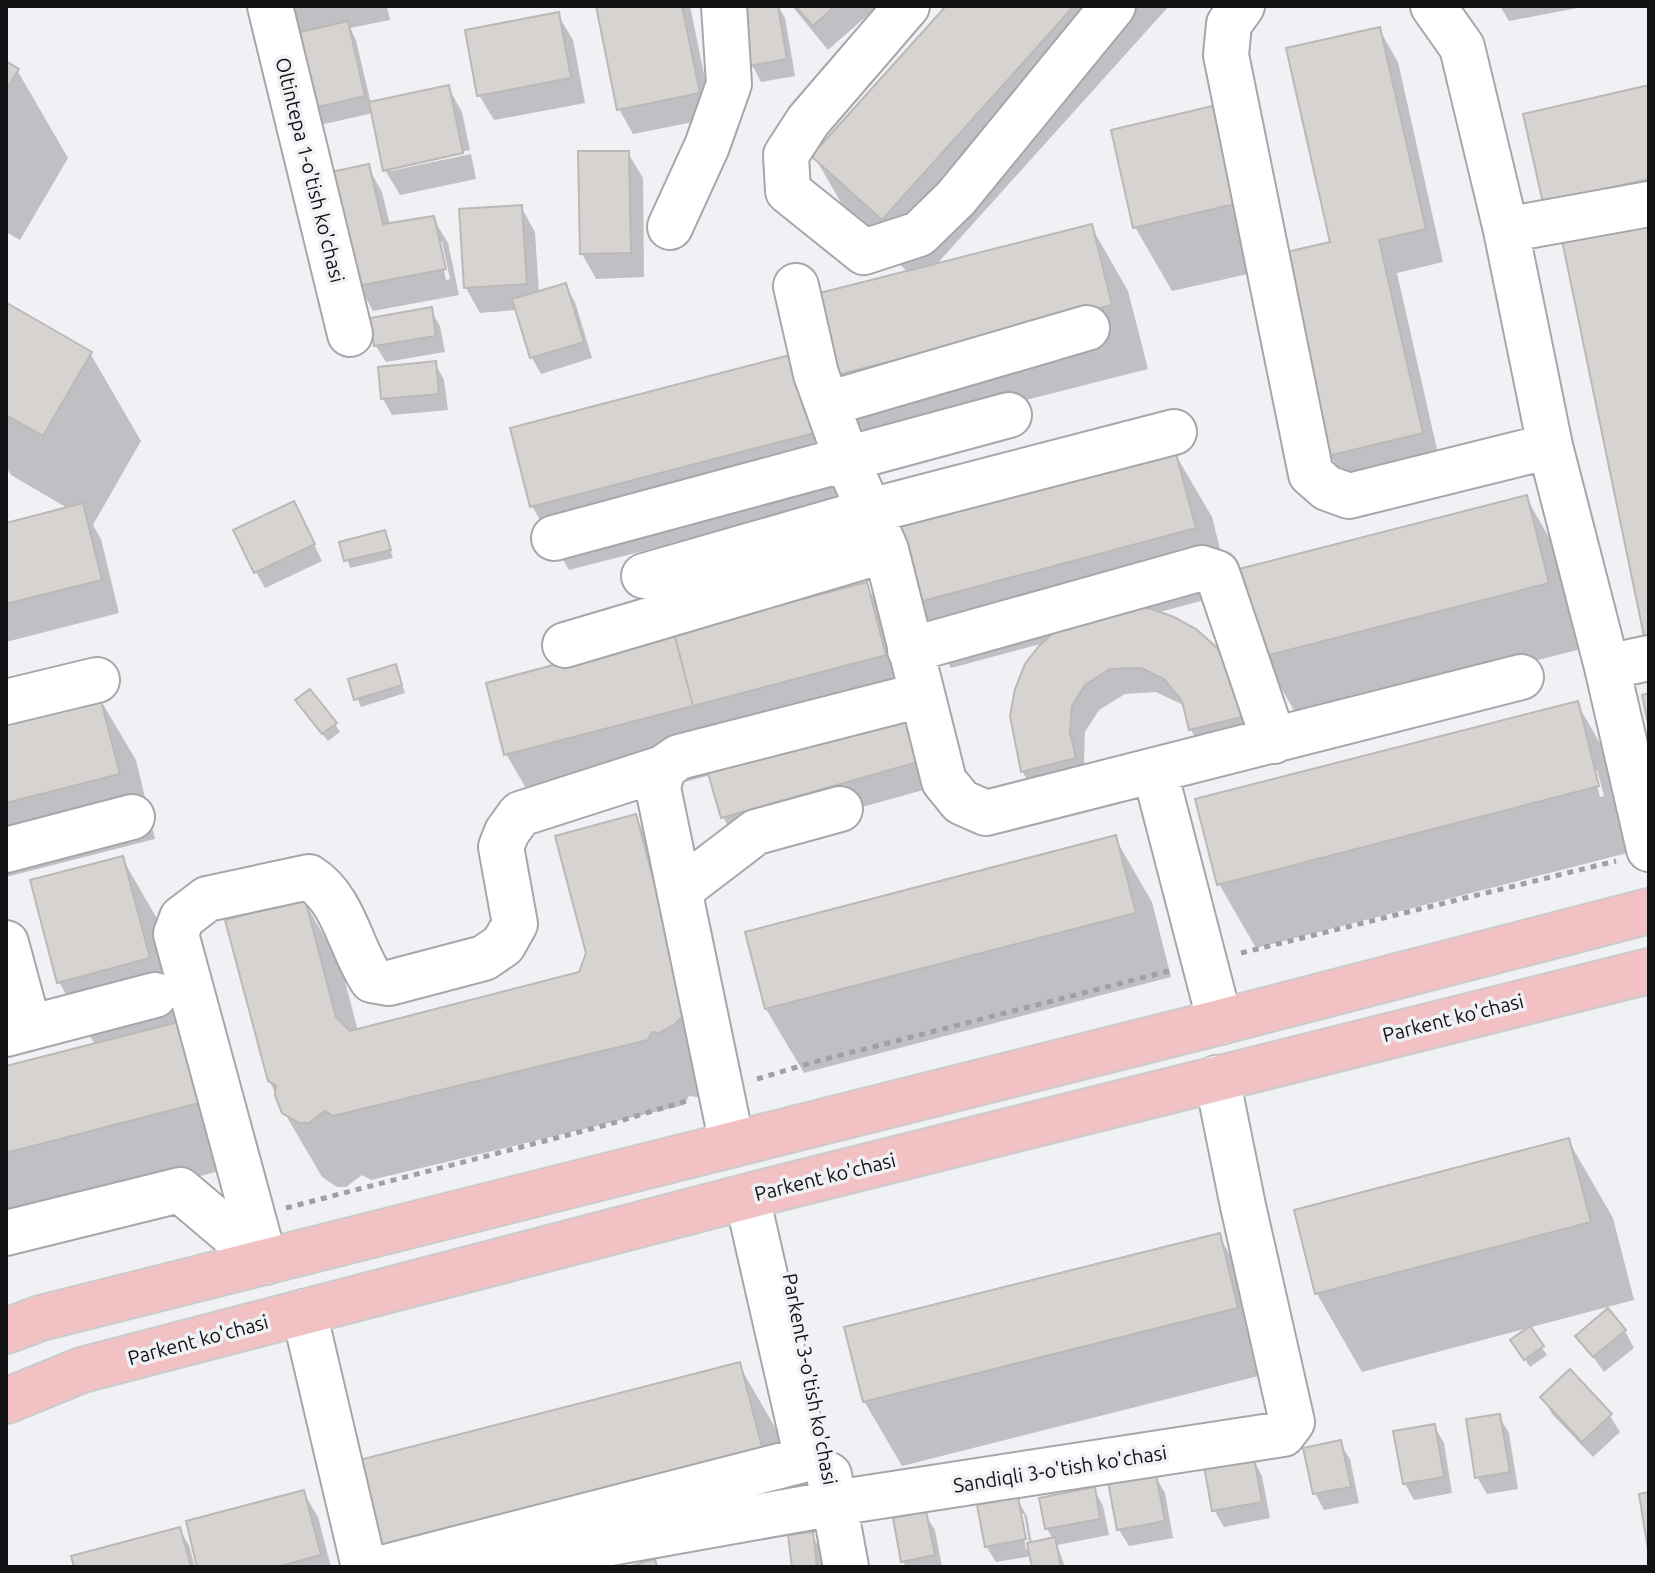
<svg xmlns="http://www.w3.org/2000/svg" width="1655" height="1573" viewBox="0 0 1655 1573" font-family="Ubuntu,sans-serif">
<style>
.shadow{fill:#0003;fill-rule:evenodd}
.building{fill:#d7d3d1;stroke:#bcb8b7;stroke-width:2}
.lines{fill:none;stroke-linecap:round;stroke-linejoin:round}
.minor-casing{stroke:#a6a7ab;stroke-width:48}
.major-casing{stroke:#cbcbcc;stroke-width:48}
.path{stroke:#9ea0a2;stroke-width:5;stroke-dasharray:6 6;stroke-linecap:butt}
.minor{stroke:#fff;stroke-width:44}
.major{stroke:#f1c1c4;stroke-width:44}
.labels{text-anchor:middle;stroke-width:7;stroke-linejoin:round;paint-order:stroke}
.street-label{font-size:20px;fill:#131315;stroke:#eff1f4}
</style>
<rect width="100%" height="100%" fill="#eff1f4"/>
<path class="shadow" d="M287,6H387L390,20L350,28L356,40L371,104L448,87L462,112L470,150L390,167V171L471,154L476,179L400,195L385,170L373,113L320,125L300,34Z
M598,6H690L713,118L633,134L619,109Z
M753,6H778L785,18L795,76L761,82L752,65Z
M792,6H878L828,50Z
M949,6H1169L935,266L1091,226L1128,291L1148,369L868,440L830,376L909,273L851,220L814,156Z
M1500,6H1588L1509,21Z
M558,15L573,40L585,103L494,120L479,95Z
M1379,29L1398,62L1443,262L1397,273L1441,467L1349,488L1330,455L1332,244Z
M6,64L17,70L68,158L20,240L6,232Z
M1649,87V640L1565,242L1545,202Z
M1220,106L1279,267L1172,291L1135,227Z
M628,153L643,178L644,277L596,279L582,254Z
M368,167L382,192L390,225L433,218L448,243L459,295L373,311L359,285ZM438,242H442L450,279L446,280Z
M521,207L535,232L539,293L565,285L575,302L592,358L541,374L532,358L517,310L480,313L466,288Z
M8,305L90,353L141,441L93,525L101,539L119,613L6,642V525L69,509L11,475L6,467Z
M431,310L440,326L445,352L386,362L376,346L372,320Z
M793,357L850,498L569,570L532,506Z
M435,363L444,380L448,410L392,415L383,399Z
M1174,452L1212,517L1231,593L1156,613L1195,631L1259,741L1205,755L1191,730L1186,710L1181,704L1156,692L1125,694L1099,710L1085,732L1084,760L1089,783L1037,796L1022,771L1044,643L951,668L914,603Z
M1526,497L1563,562L1585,648L1300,721L1263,656Z
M302,520L322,561L265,588L256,572Z
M384,532L393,558L350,568L342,543Z
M866,584L903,649L934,787L737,842L723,817L711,775L544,819L506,754L488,684Z
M395,666L405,693L361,707L350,680Z
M98,696L136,760L155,839L6,877V719Z
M1577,703L1614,768L1635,851L1256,948L1219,884ZM1593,770H1597L1604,796L1600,797Z
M302,708L335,724L340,732L328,741Z
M635,816L672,880L712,1089L697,1097L689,1096L684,1105L371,1180L362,1175L346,1187H337L322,1177L284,1112L269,1080L304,901L341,966L358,1031L581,974Z
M1115,838L1152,902L1171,977L804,1073L766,1009L747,934Z
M122,858L159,922L235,1167L6,1226V1068L95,1045L59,982Z
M1568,1140L1613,1218L1634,1300L1362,1372L1317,1294L1296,1211Z
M1219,1236L1256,1300L1274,1372L902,1466L864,1401Z
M1529,1329L1547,1355L1530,1367L1517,1348Z
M1625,1331L1634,1348L1604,1372L1578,1336Z
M739,1365L776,1429L798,1512L388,1567L355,1464Z
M1543,1397L1610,1416L1620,1432L1593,1457L1552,1414Z
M1499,1416L1509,1433L1518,1489L1487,1494L1477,1477Z
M1434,1426L1444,1443L1452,1493L1414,1500L1405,1484Z
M1340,1443L1350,1459L1359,1503L1324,1510L1315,1493Z
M1253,1459L1262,1476L1270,1518L1224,1527L1214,1510Z
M1155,1476L1165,1493L1173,1538L1129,1546L1119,1530L1111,1484Z
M1094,1489L1103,1506L1109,1535L1057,1545L1065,1567H1034L1032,1556L996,1562L986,1546L1017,1499L1027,1516L1032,1544L1053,1539L1047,1529L1041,1499ZM1020,1514H1024L1030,1548L1026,1549Z
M303,1492L318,1517L331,1567H200Z
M925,1514L935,1530L942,1567H906L903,1561Z
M179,1529L189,1545L195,1567H76Z
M812,1534L821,1551L823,1567H794Z"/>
<path class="building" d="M596,6H682L700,93L617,110Z
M742,6H778L787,59L750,66Z
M795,6H835L813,26Z
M946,6H1074L882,220L811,156Z
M559,12L571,78L477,96L465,30Z
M348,21L365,96L309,109L292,34Z
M1380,27L1426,229L1379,240L1423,433L1328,456L1282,253L1330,242L1286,48Z
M6,61L19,69L6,90Z
M449,85L463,153L383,171L369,102Z
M1649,85V179L1543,203L1523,114Z
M1221,104L1243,202L1133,228L1111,130Z
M578,151H629L631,253L580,254Z
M369,164L383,224L434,216L446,269L357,286L331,172Z
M522,205L527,284L464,288L459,209Z
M1092,224L1112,305L829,377L808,296Z
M1649,225V635L1644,636L1562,240Z
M566,283L584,342L530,358L512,299Z
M7,303L92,352L43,436L6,415Z
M432,307L436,336L374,346L370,318Z
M794,354L814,433L530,507L510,428Z
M436,361L439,394L381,399L378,367Z
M1175,450L1196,528L912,604L892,526Z
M1527,495L1549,583L1261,657L1239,569Z
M294,501L315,544L254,573L233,530Z
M83,503L102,580L6,604V523Z
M385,530L391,550L344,561L339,542Z
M867,582L886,655L693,706L674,633Z
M1126,605L1152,609L1174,617L1196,629L1215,646L1232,664L1246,716L1189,730L1182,701L1164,679L1141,668L1110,669L1085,685L1072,706L1070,733L1076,758L1021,772L1010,716L1015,689L1025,664L1039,646L1056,630Z
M674,633L693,706L504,755L486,683Z
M396,664L402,685L354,700L348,679Z
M310,689L337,723L322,734L295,700Z
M99,693L120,774L6,803V717Z
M1649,693V729L1642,695Z
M1578,701L1599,786L1217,885L1195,799Z
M908,713L921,761L721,818L707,770Z
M636,814L679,976L675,984L680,991L684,1008L682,1017L675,1024L659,1033L652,1032L648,1040L333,1116L325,1111L309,1123H299L282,1113L275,1095L276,1085L268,1081L225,920L305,899L336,1017L350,1031L579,972L586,953L555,836Z
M1116,835L1136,913L765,1009L745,932Z
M123,856L150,958L57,983L30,880Z
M178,1022L199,1103L6,1153V1066Z
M1569,1138L1591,1222L1315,1294L1294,1210Z
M1220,1233L1238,1308L863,1402L844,1327Z
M1608,1308L1626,1330L1593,1357L1575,1336Z
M1530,1326L1544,1346L1524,1360L1510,1340Z
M740,1362L762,1447L374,1547L352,1462Z
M1570,1369L1612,1414L1582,1442L1540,1397Z
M1500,1414L1510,1472L1475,1478L1466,1419Z
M1435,1424L1444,1477L1403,1484L1393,1431Z
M1341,1440L1351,1487L1313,1494L1303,1448Z
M1254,1457L1262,1502L1212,1511L1204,1466Z
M1156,1474L1165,1521L1117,1530L1108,1482Z
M1095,1487L1100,1519L1045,1529L1039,1498Z
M304,1490L321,1555L277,1567H197L186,1521Z
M1649,1492V1556L1639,1494Z
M1018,1497L1026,1539L985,1547L977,1505Z
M926,1511L935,1555L901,1562L893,1518Z
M180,1527L191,1567H74L71,1556Z
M813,1532L817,1567H792L788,1535Z
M1055,1537L1061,1567H1032L1027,1543Z
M655,1559L657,1567H628Z"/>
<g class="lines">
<defs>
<path id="minor" d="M270,6L350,334
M907,6L808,121L786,155L788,191L864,252L919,234L956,198L1113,6
M1242,6L1229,24L1226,55L1311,474L1327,488L1349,496L1550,446
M1433,6L1462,47L1506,230L1550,446L1607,667L1649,849
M670,227L707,146L729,84L724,6
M1506,230L1649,204
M796,286L816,374L847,460L886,550L944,781L961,802L986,813L1521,677
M827,404L1087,328
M554,538L1009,415
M644,576L870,511L1174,432
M565,645L886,550
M910,650L1202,568L1217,573L1274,741
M1607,667L1649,658
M6,702L97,680
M1155,772L1220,1022
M6,850L132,817
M680,890L756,832L840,809
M6,943L29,1028
M6,1034L155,995
M732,1144L658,788L663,768L679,757L921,695
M6,1233L180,1190L265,1262
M265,1262L176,934L182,918L207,899L309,877C344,899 350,947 372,980L389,983L484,958L503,945L515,924L501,847L507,832L520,814L663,768
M304,1312L364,1567
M829,1475L846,1567
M386,1567L807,1459L747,1197
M476,1567L835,1503L1283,1434L1292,1422L1243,1206L1217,1078"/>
<path id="major" d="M6,1331L41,1318L1220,1022L1649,911
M6,1401L82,1370L772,1190L1649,971"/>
</defs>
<use href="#minor" class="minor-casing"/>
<use href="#major" class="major-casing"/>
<path class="path" d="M1241,953L1616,861
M757,1079L814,1062L1169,971
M286,1208L610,1124L686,1101"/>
<use href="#minor" class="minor"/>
<use href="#major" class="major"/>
</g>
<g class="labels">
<g class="street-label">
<text transform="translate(310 170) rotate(76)" y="7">Oltintepa 1-o'tish ko'chasi</text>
<text transform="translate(1453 1018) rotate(-14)" y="7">Parkent ko'chasi</text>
<text transform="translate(825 1177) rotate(-14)" y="7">Parkent ko'chasi</text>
<text transform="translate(198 1340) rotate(-15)" y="7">Parkent ko'chasi</text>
<text transform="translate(810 1379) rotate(79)" y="7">Parkent 3-o'tish ko'chasi</text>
<text transform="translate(1060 1469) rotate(-9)" y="7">Sandiqli 3-o'tish ko'chasi</text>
</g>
</g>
<rect width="1655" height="1573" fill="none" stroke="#131315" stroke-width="16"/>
</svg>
